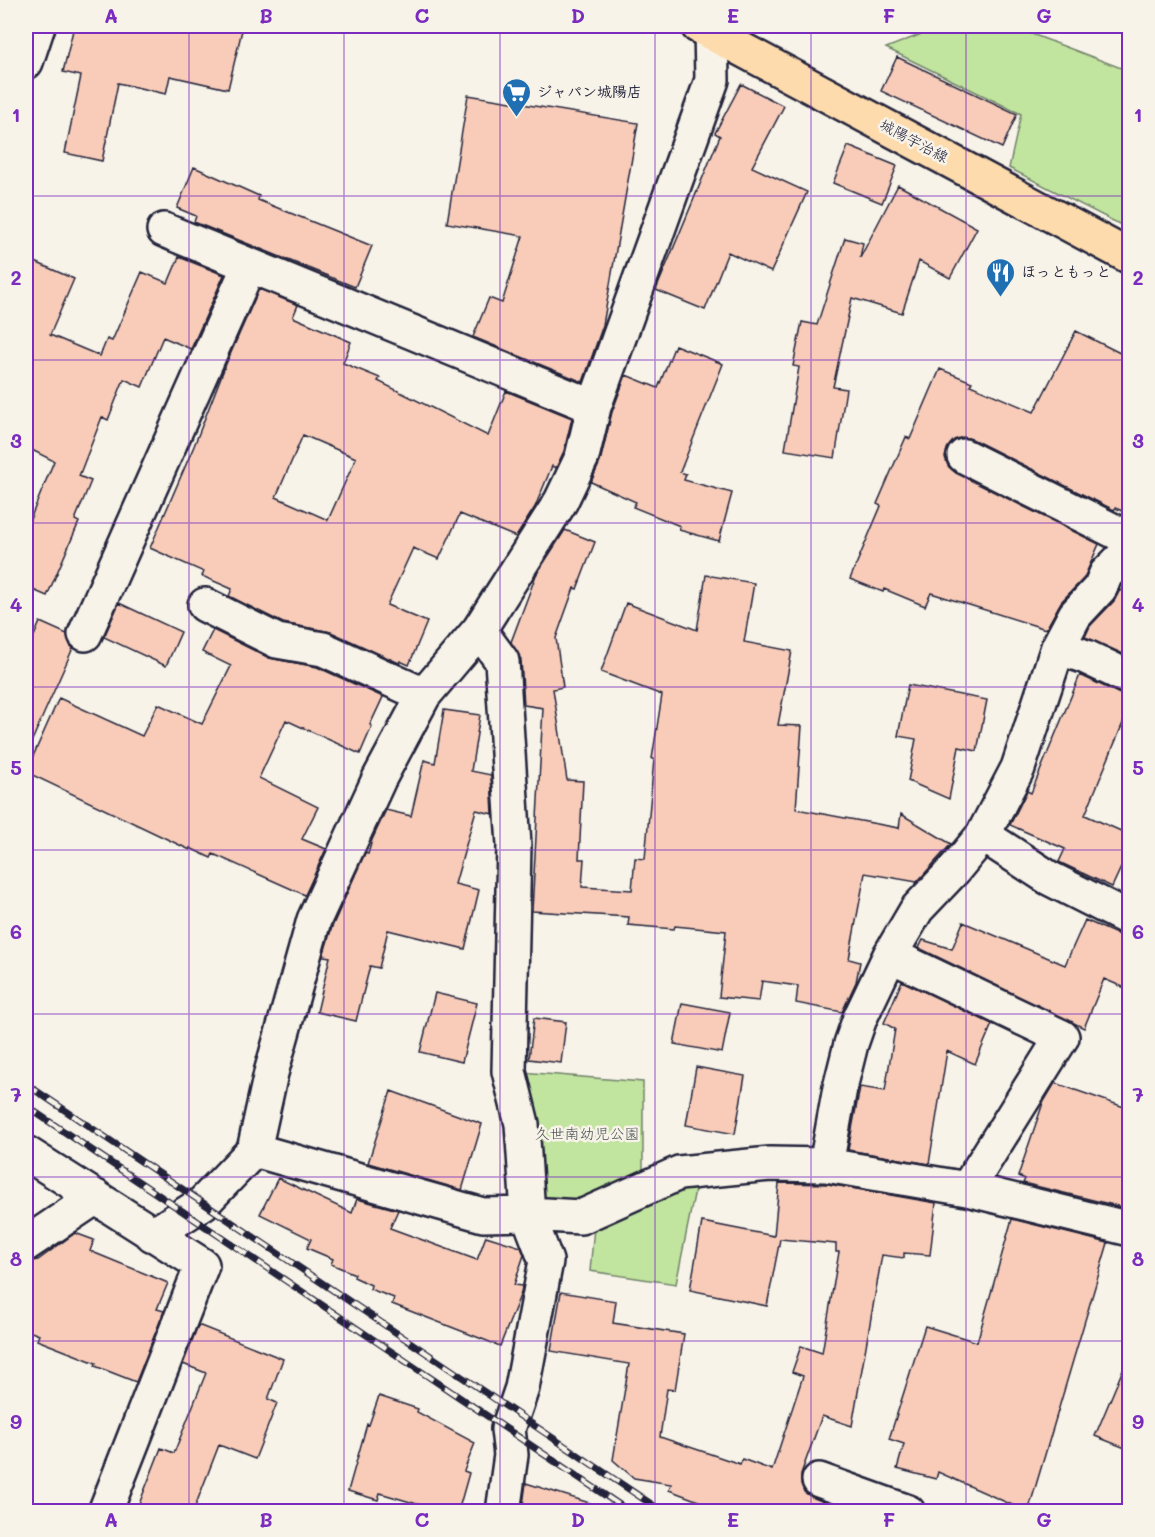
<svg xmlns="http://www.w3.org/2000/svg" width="1155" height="1537" viewBox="0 0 1155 1537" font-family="Mali,'Klee One',sans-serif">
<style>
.green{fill:#c1e49e;stroke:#72836c;stroke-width:1.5}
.building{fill:#f8ccb9;stroke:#22223b;stroke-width:1.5;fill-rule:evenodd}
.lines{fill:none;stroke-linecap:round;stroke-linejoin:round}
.minor-casing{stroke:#22223b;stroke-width:38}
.major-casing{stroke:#22223b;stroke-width:38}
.minor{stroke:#f7f3e8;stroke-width:33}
.major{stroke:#fddbac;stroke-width:33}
.rail-casing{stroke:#22223b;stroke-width:7}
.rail{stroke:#f7f3e8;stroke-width:4.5;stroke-dasharray:14;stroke-linecap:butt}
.grid{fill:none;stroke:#7b2cbf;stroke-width:1.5;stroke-opacity:0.55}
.labels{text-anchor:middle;stroke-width:5;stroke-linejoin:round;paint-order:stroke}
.poi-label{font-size:15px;font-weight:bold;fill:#22223b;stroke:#f7f3e8;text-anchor:start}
.street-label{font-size:15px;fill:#22223b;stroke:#f7f3e8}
.park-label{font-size:15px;fill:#4a5254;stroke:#f7f3e8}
.neatline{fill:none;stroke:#7b2cbf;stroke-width:2}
.grid-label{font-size:20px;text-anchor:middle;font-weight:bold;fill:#7b2cbf}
</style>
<rect width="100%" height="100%" fill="#f7f3e8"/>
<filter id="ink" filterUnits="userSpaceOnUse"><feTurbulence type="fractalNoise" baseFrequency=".0167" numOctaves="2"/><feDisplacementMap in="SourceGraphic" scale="12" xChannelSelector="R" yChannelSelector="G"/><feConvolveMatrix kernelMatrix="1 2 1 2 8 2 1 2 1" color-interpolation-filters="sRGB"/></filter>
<g filter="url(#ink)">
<path class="green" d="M942,26H1011L1129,71V229L1009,168L1021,114L886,48Z
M521,1072L643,1082V1178L580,1207L535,1204Z
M696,1185L676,1284L590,1271L594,1227L656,1194Z"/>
<path class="building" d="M74,26H243L228,89L170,76L166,94L118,83L102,161L65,153L81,76L63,72Z
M897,57L1017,114L1002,148L881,91Z
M741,84L784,106L752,167L807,192L771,272L728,252L705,310L656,290L720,136L715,133Z
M468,95L638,123L603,325L583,382L473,337L489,298L502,303L523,236L447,223Z
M848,146L897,166L882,203L833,183Z
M194,167L259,196L258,200L372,246L355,287L194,222L196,216L177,208Z
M898,185L977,228L950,278L919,261L902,313L852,298L833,387L846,389L835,458L785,450L799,367L793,366L802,322L817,325L845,238L863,243L860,258Z
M179,257L224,275L191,349L163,337L142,387L124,379L108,420L102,417L79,476L91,481L75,520L79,522L47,596L26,587V529L54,461L26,447V258L74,279L50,335L100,356L107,339L112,341L142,272L168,283Z
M259,289L298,305L293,317L351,342L343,363L380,378L378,381L488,436L506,391L572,418L564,451L556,468L552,466L535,507L516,537L460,514L439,559L413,548L387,605L427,622L409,665L400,661L399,663L331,632L283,623L229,596L232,589L202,576L204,572L150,548L194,446L226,364ZM303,435L356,458L328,520L276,497Z
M1076,331L1130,358V514L1115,508L1114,510L972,439L963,437L954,440L948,447L945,457L948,466L956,473L1099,544L1084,578L1061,602L1046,629L931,593L925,606L884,589L883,592L850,579L881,506L877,504L906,437L910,439L940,369L972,382L970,385L1034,412Z
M675,345L723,364L680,472L686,474L684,480L732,493L719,541L679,530L680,526L633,507L636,502L591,482L600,462L612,412L626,375L658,388Z
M565,530L595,542L577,589L574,588L556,638L563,687L553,689L567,780L583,781L579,859H584L582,887L632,890L635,858L645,859L654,759H652L662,695L601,672L626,603L697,630L706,575L754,583L744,642L792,651L778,725L802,726L796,809L899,828L901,814L951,844L917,882L865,873L849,959L860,962L856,982L842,1012L796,1003L798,986L762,981L759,1001L719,997L726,931L675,926L674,929L628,925L629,917L532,911L543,708L524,705L521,660L511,642L536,575Z
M1120,590L1130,594V657L1085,637L1090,626L1114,601Z
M119,603L181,632L166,666L104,637Z
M40,622L67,634L70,645L73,648L26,754V655Z
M213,630L269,658L317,667L383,697L370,725L372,726L360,754L286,720L259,778L318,807L302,839L326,849L305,895L213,854L211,858L190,848V850L26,772L59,698L142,736L158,704L202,724L231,666L202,652Z
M1080,675L1122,695L1130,696V706L1085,815L1130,835V848L1112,887L1059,862L1065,849L1010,825L1027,791L1031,793Z
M908,685L987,700L977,751L959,747L949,799L908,781L916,739L898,736Z
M444,710L480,715L471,771L491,775L493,814L476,810L455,884L479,890L465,949L388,930L379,968L370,966L356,1021L317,1012L330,957L323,956L332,927L365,853L368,854L372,840L386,810L411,816L424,760L435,763Z
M1085,920L1130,940V990L1104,979L1084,1028L919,948L923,940L952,949L963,922L1065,965Z
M902,981L992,1024L975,1064L947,1051L929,1164L848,1150L860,1087L885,1091L895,1029L884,1023Z
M435,993L477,1003L462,1062L420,1052Z
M682,1003L730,1012L722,1053L674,1044Z
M534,1018L566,1022L561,1063L529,1059Z
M696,1067L745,1076L735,1134L686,1125Z
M1055,1083L1130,1109V1209L1023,1183L1025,1179L1018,1176L1043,1103Z
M391,1091L482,1124L462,1190L368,1163Z
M278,1178L352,1213L357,1199L398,1210L390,1228L477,1260L486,1236L521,1247L524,1255L514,1285L522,1286L521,1293L500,1346L392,1304L394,1298L370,1289L371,1285L354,1277L355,1274L331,1264L333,1259L307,1248L311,1239L260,1214Z
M779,1183L828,1184L936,1203L930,1255L904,1253V1258L882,1255L852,1426L822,1416L801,1474V1483L804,1492L812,1497L824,1502L820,1512H728L669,1490L671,1484L634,1478L613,1460L629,1364L551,1351L561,1292L616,1301L613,1323L684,1334L675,1390L667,1389L660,1437L740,1464L742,1459L772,1470L803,1376L792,1372L801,1346L822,1353L839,1252H836V1244L780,1239L767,1306L690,1290L702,1222L774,1236Z
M1012,1219L1108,1243L1028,1512L938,1472L936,1479L897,1469L904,1444L889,1439L925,1326L977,1342Z
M75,1233L94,1240L90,1251L168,1283L157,1309L164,1311L136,1382L95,1366L96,1363L37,1340L39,1335L26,1330V1278L32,1261L38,1260Z
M198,1325L283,1359L268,1399L277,1403L255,1459L219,1445L193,1512H136L161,1448L174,1453L206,1373L183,1364Z
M1129,1355H1130V1450L1095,1436Z
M379,1396L418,1409L417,1412L475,1443L464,1471L469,1473L458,1512H444L380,1493L378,1500L348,1491L367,1424L369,1425Z
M526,1483L596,1505L595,1512H522Z"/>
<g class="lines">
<defs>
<path id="minor" d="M26,62L38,26
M164,230L594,407
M964,456L1130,539
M205,605L277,641L323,649L424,695
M479,630L502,661L514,845L509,1071L522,1124L528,1214L546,1261L522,1388L508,1429L511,1455L503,1512
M85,634L249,266
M1058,647L1086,657L1130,678
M983,835L1049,878L1130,919
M890,955L1062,1037L967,1189
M254,1150L483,1215L528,1214L581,1217L679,1173L770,1164L826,1165L967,1189L1130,1229
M26,1153L202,1265L105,1512
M826,1165L840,1088L851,1044L860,1018L890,955L917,909L954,870L983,835L1018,768L1058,647L1075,615L1100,588L1106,574L1130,550
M153,1235L203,1203L254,1150L271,1073L314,920L379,779L424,695L479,630L561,501L582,457L594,407L712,80L711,26
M26,1244L96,1197
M819,1480L908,1512"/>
<path id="major" d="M698,26L1130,257"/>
</defs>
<use href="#minor" class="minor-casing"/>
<use href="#major" class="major-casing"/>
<use href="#minor" class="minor"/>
<use href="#major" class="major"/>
<defs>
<path id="rail" d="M26,1084L663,1512
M26,1106L630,1512"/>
</defs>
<use href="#rail" class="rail-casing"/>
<use href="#rail" class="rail"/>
</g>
</g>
<path class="grid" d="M189,26V1512M344,26V1512M500,26V1512M655,26V1512M811,26V1512M966,26V1512M26,196H1130M26,360H1130M26,523H1130M26,687H1130M26,850H1130M26,1014H1130M26,1177H1130M26,1341H1130"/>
<defs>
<symbol id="supermarket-pin" viewBox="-11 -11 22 30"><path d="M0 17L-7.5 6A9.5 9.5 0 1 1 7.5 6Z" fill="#1f6fb2" stroke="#f7f3e8"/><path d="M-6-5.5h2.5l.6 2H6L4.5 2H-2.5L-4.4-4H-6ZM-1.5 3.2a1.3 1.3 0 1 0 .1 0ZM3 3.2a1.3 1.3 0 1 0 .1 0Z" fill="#fff"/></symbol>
<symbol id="restaurant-pin" viewBox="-11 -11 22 30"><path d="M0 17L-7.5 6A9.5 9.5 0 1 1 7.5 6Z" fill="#1f6fb2" stroke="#f7f3e8"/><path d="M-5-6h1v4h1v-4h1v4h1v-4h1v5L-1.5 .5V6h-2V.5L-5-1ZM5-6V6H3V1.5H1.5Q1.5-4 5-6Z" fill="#fff"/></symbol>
</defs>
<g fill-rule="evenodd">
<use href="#supermarket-pin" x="500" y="76" width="33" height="45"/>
<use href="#restaurant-pin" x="984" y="256" width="33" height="45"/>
</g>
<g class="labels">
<g class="poi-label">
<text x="537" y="97">ジャパン城陽店</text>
<text x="1021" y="277">ほっともっと</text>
</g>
<g class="street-label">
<text transform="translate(914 141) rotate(28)" y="5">城陽宇治線</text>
</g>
<g class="park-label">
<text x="587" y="1139">久世南幼児公園</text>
</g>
</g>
<rect width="1155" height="1537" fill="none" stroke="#f7f3e8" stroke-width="66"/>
<rect x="33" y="33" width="1089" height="1471" class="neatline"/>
<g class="grid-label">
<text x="111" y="23">A</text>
<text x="266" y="23">B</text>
<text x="422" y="23">C</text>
<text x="578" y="23">D</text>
<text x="733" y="23">E</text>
<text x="889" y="23">F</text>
<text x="1044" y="23">G</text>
<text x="16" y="122">1</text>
<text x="1138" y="122">1</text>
<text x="16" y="285">2</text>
<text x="1138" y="285">2</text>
<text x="16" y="448">3</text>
<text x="1138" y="448">3</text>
<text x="16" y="612">4</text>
<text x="1138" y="612">4</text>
<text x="16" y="775">5</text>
<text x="1138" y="775">5</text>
<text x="16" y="939">6</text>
<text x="1138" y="939">6</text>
<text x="16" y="1102">7</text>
<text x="1138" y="1102">7</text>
<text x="16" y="1266">8</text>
<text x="1138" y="1266">8</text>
<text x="16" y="1429">9</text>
<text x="1138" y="1429">9</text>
<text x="111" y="1527">A</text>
<text x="266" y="1527">B</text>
<text x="422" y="1527">C</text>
<text x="578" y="1527">D</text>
<text x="733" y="1527">E</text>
<text x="889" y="1527">F</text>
<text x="1044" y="1527">G</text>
</g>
</svg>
